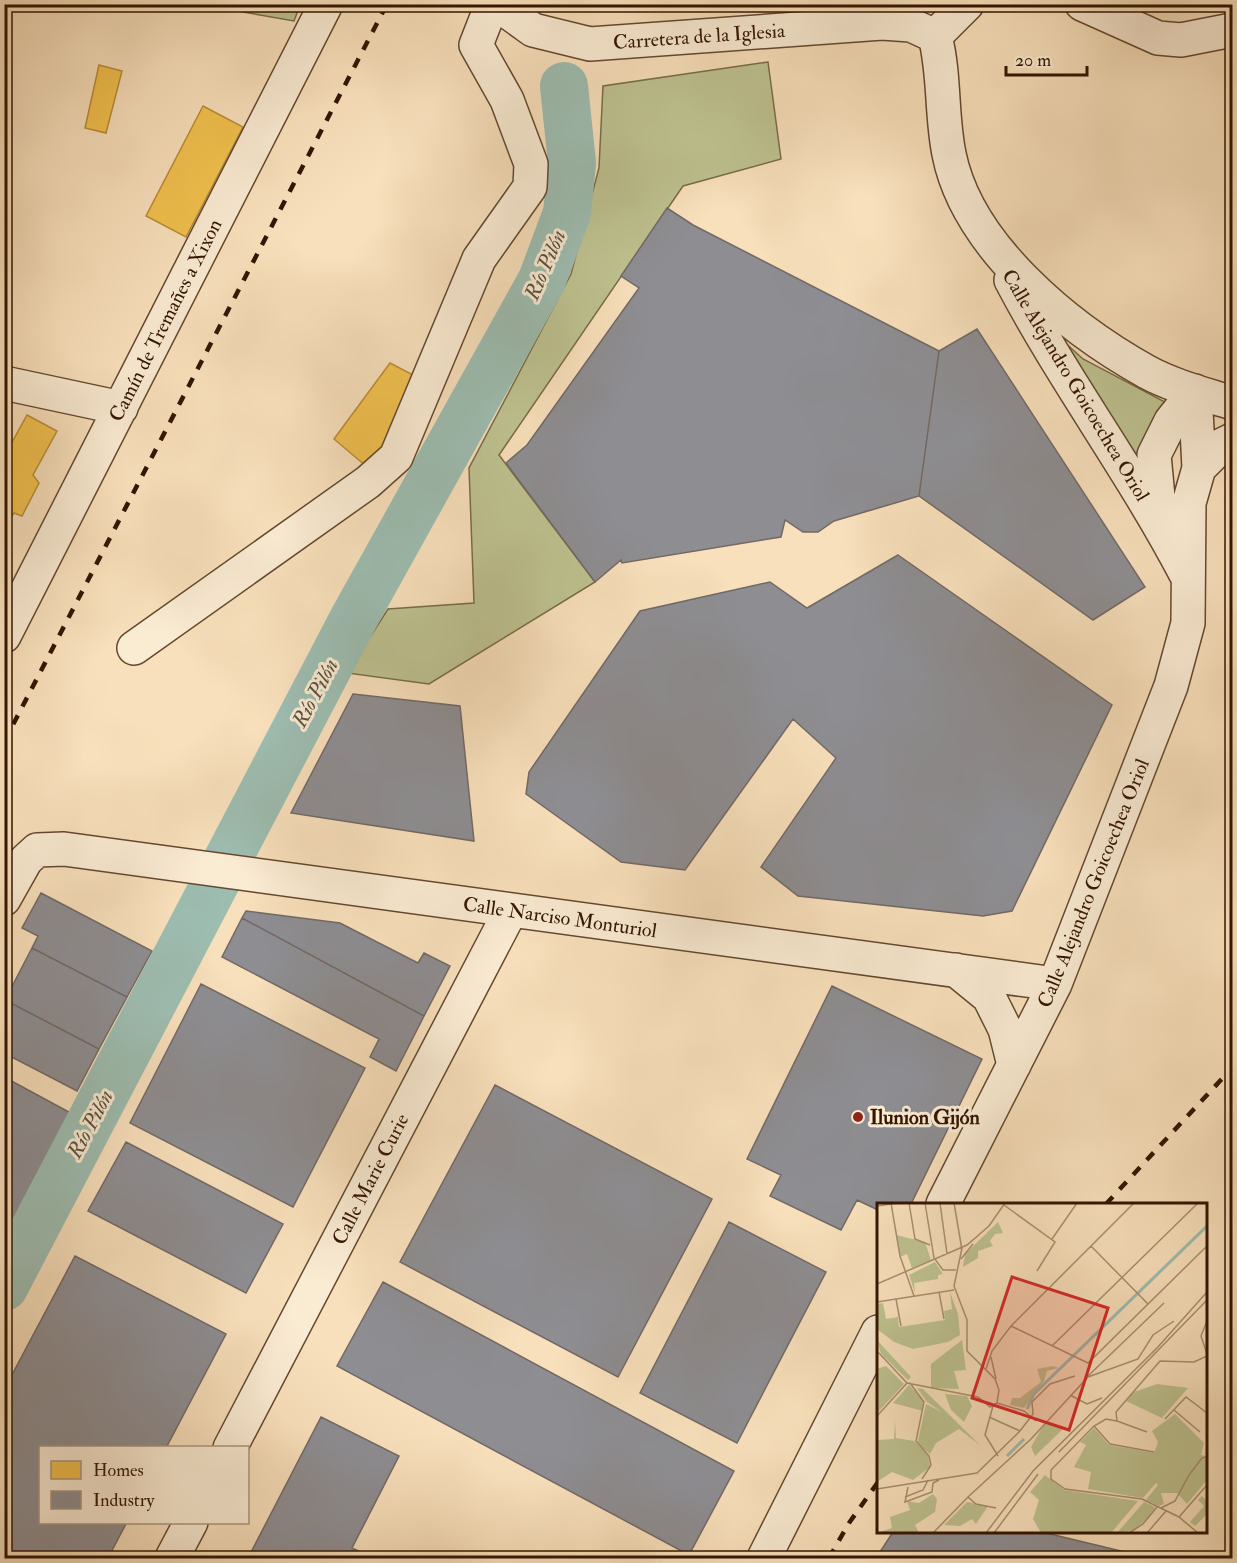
<svg xmlns="http://www.w3.org/2000/svg" width="1237" height="1563" viewBox="0 0 1237 1563" font-family="'IM FELL Double Pica',serif">
<style>
.green{fill:#bec290;stroke:#786c48;stroke-width:1.5}
.homes{fill:#f2c14e;stroke:#b98d37;stroke-width:1.5}
.industry{fill:#8d8d92;stroke:#726966;stroke-width:1.5}
.lines{fill:none;stroke-linecap:round;stroke-linejoin:round}
.river{stroke:#9dbdb1;stroke-width:48}
.minor-casing{stroke:#64482f;stroke-width:36}
.minor{stroke:#faebd3;stroke-width:33}
.rail{stroke:#331500;stroke-width:4.5;stroke-dasharray:10 10;stroke-linecap:butt}
.poi-dot{fill:#8f2418;stroke:#faebd3;stroke-width:2}
.labels{text-anchor:middle;stroke-width:6;stroke-linejoin:round;paint-order:stroke}
.street-label{font-size:20px;fill:#331500;stroke:#faebd3}
.poi-label{font-size:20px;font-weight:bold;fill:#331500;stroke:#faebd3;text-anchor:start}
.water-label{font-size:21px;font-style:italic;fill:#58503e;stroke:#faebd3}
.inset-river{fill:none;stroke:#9dbdb1;stroke-width:3}
.inset-road{fill:none;stroke:#a98f71;stroke-width:1.5}
.view{fill:#d62828;fill-opacity:0.15;stroke:#d62828;stroke-width:3}
.inset-edge{fill:none;stroke:#331500;stroke-width:3}
</style>
<rect width="100%" height="100%" fill="#f8e0bc"/>
<filter id="stains"><feTurbulence type="fractalNoise" baseFrequency=".00333" numOctaves="4"/><feColorMatrix values="0 0 0 0 .2 0 0 0 0 .09 0 0 0 0 .02 0 0 0 .5 -.17"/></filter>
<radialGradient id="worn" r=".72"><stop offset=".6" stop-color="#630" stop-opacity="0"/><stop offset="1" stop-color="#630" stop-opacity=".3"/></radialGradient>
<path class="green" d="M203,5L300,4V5L294,21Z
M768,62L781,159L683,186L499,455L595,582L429,684L347,673L388,609L474,603L469,468L571,274L599,168L603,86Z
M1051,330L1083,359L1165,402L1142,468Z"/>
<path class="homes" d="M99,65L122,71L106,133L85,128Z
M203,106L243,127L186,237L146,216Z
M390,363L419,378L402,426L367,467L334,439Z
M27,415L57,431L33,475L39,483L22,516L14,513L7,526L4,524V457Z"/>
<path class="industry" d="M667,208L693,225L939,351L919,496L834,521L818,532H803L785,520L781,537L622,563L621,560L595,582L506,463L527,445L639,288L621,276Z
M977,329L1145,587L1093,620L919,496L939,351Z
M898,555L1112,705L1012,911L983,916L798,896L761,867L836,758L793,719L685,870L621,862L526,794L529,772L640,611L770,582L807,608Z
M353,694L460,706L474,841L291,813Z
M41,893L152,951L127,997L32,948L38,936L22,928Z
M246,911L340,923L418,963L424,953L450,966L424,1016L242,918Z
M242,918L424,1016L396,1071L370,1057L379,1039L222,957Z
M32,948L127,997L99,1049L5,1000Z
M201,984L365,1068L293,1207L130,1123Z
M832,986L982,1059L911,1204H878V1210L857,1200L841,1230L770,1196L781,1175L747,1159Z
M5,1000L99,1049L77,1091L4,1053Z
M4,1077L82,1119L4,1264Z
M495,1085L712,1199L618,1377L400,1262Z
M126,1142L283,1224L246,1293L88,1211Z
M729,1222L826,1272L737,1443L640,1393Z
M75,1256L226,1334L166,1448H40V1522H127L108,1558H4V1390Z
M383,1282L734,1471L689,1555L337,1366Z
M321,1417L399,1456L352,1548L373,1558H248Z
M893,1532H1042L1150,1558H876Z"/>
<g class="lines">
<path class="river" d="M4,1287L354,618L542,280L567,213L572,163L564,86"/>
<defs>
<path id="minor" d="M497,4L533,30L590,44L882,23L911,25L935,36C945,75 941,115 949,154C967,246 1068,328 1147,372C1173,386 1204,394 1232,403
M1082,4L1158,38L1181,40L1232,30
M935,36L967,4
M1011,280C1064,381 1134,474 1187,576
M4,383L121,408
M1199,468L1222,445L1232,440
M1160,518L1154,455L1171,421L1195,391
M4,636L326,4
M134,648L368,482L396,457L479,259L530,187L531,164L507,100L476,45L492,4
M4,899L26,860L37,850L64,849L1055,984
M956,970L989,997L1005,1029L1014,1065
M943,1204L1055,984L1171,686L1188,623L1189,503L1199,468L1195,391
M230,1448L511,910
M172,1558L191,1522
M764,1558L878,1332"/>
</defs>
<use href="#minor" class="minor-casing"/>
<use href="#minor" class="minor"/>
<path class="rail" d="M4,742L387,4
M1106,1204L1232,1068
M829,1558L849,1523L878,1482"/>
</g>
<circle class="poi-dot" cx="858" cy="1117" r="6"/>
<g class="labels">
<g class="street-label">
<text transform="translate(699 36) rotate(-4)" y="7">Carretera de la Iglesia</text>
<text transform="translate(165 320) rotate(-63)" y="7">Camín de Tremañes a Xixon</text>
<text transform="translate(1076 385) rotate(59)" y="7">Calle Alejandro Goicoechea Oriol</text>
<text transform="translate(1093 883) rotate(-68)" y="7">Calle Alejandro Goicoechea Oriol</text>
<text transform="translate(560 917) rotate(8)" y="7">Calle Narciso Monturiol</text>
<text transform="translate(370 1179) rotate(-63)" y="7">Calle Marie Curie</text>
</g>
<g class="poi-label">
<text x="870" y="1124">Ilunion Gijón</text>
</g>
<g class="water-label">
<text transform="translate(545 265) rotate(-67)" y="7">Río Pilón</text>
<text transform="translate(315 693) rotate(-62)" y="7">Río Pilón</text>
<text transform="translate(90 1124) rotate(-62)" y="7">Río Pilón</text>
</g>
</g>
<g transform="translate(877 1203)">
<rect width="330" height="330" fill="#f8e0bc"/>
<path d="M121,19L126,30L118,31L113,38L116,43L101,48V55L86,64L88,51ZM19,32L48,39L54,57L35,65L30,51L23,54ZM58,59L66,71L61,72V76L37,80L38,90L32,72ZM73,89L81,111L83,132L71,139L36,146L17,139L0,126V101L6,100L9,116L21,114L22,124L68,117L67,108L75,106ZM0,137L34,174L31,177L4,151ZM85,137L89,167L77,168L82,186L54,185V161ZM9,163L27,181L0,210V166ZM176,163L182,165L170,168L167,178L147,205L133,202L135,195H143L164,179L160,166ZM280,181L311,185L285,215L249,198L257,189ZM32,182L46,197V208L16,200ZM40,185L46,186L104,243L82,226L59,240L53,251L43,243L41,238L49,201L65,209L50,199ZM68,191L90,193L95,203L87,219L74,207ZM298,211L327,240L324,252L330,253V277L310,301L300,290H284L287,301L282,303L269,297L281,282L279,280L266,295L211,286L214,269L197,264L209,242L203,239L217,225L232,242L277,250L281,239L275,228ZM18,218L19,235L37,238L51,252L53,264L36,277L15,269L0,279V237L17,236ZM169,218L186,226L158,253L154,244ZM168,272L187,287L261,298L234,330H164L156,316L162,297L153,289ZM56,291L60,296L58,309L38,322L42,330H0L15,325L13,314L33,307L30,298L42,300ZM325,293L330,298V311L318,323L313,319L327,303L321,297ZM90,299L111,303L99,321L95,316L83,323L67,322ZM267,299L278,304L272,314L257,327L240,330Z" fill="#bec290"/>
<path class="inset-river" d="M150,206L157,191L330,23M130,253L147,236"/>
<path class="inset-road" d="M14,0L23,53L37,93M32,0L38,36L53,42M48,0L57,55L66,67H79M63,0L70,51M77,0L85,47M127,2L178,39L160,68M0,3L21,0M175,36L200,0M214,43L271,101M85,45L77,83L90,117V148L118,176L122,187L120,200L147,208L159,218M84,56L96,41M0,81L90,42L112,23L128,0M62,89L67,116M19,96L24,123M0,99L77,87M330,118L324,133L330,151M134,123L211,160L330,43M175,143L321,0M0,148L30,180M114,154L119,176M109,166L115,148L134,123L257,0M211,173L287,100M30,180L101,194L113,204L120,200M33,180L47,199L39,238L52,253L54,262L45,276M193,192L210,201L225,195M116,203L108,232L121,253M297,207L323,229M239,209L240,218L229,216L217,223L174,267V276L188,286L265,296L302,314L321,330M239,209L283,158L317,159L330,153M0,213L30,180M112,214L143,228M288,216L309,194L330,210M240,218L270,229M217,223L233,241L277,249M182,249L330,97M31,284L28,299L55,289L56,280L62,277M0,286L100,270L143,228L156,211L155,199L173,181L198,173M28,294L46,287L51,277M119,305L99,301L91,294L154,236L211,174L261,156L276,132L297,118M284,305L298,298L312,272L325,255L330,254M302,314L330,282M56,330L91,294M109,330L156,268L280,145L330,89M117,330L161,271M252,330L266,321L280,304M270,330L289,308"/>
<path class="view" d="M135,74L231,105L192,227L95,195Z"/>
<rect width="330" height="330" class="inset-edge"/>
</g>
<rect width="1237" height="1563" fill="none" stroke="#f8e0bc" stroke-width="24"/>
<rect x="6" y="6" width="1225" height="1551" fill="none" stroke="#331500" stroke-width="3"/>
<rect x="12" y="12" width="1213" height="1539" fill="none" stroke="#331500" stroke-width="1.5"/>
<rect x="39" y="1446" width="210" height="78" fill="#faebd3" stroke="#aa957f" stroke-width="1.5"/>
<rect x="51" y="1461" width="30" height="18" fill="#f2c14e" stroke="#aa957f" stroke-width="1.5"/>
<text x="93" y="1476" font-size="18" fill="#331500">Homes</text>
<rect x="51" y="1491" width="30" height="18" fill="#8d8d92" stroke="#aa957f" stroke-width="1.5"/>
<text x="93" y="1506" font-size="18" fill="#331500">Industry</text>
<path d="M1006 66v9h81v-9" fill="none" stroke="#331500" stroke-width="3"/>
<text x="1015" y="66" font-size="18" fill="#331500" stroke="#faebd3" stroke-width="4.5" paint-order="stroke">20 m</text>
<rect width="100%" height="100%" filter="url(#stains)"/>
<rect width="100%" height="100%" fill="url(#worn)"/>
</svg>
